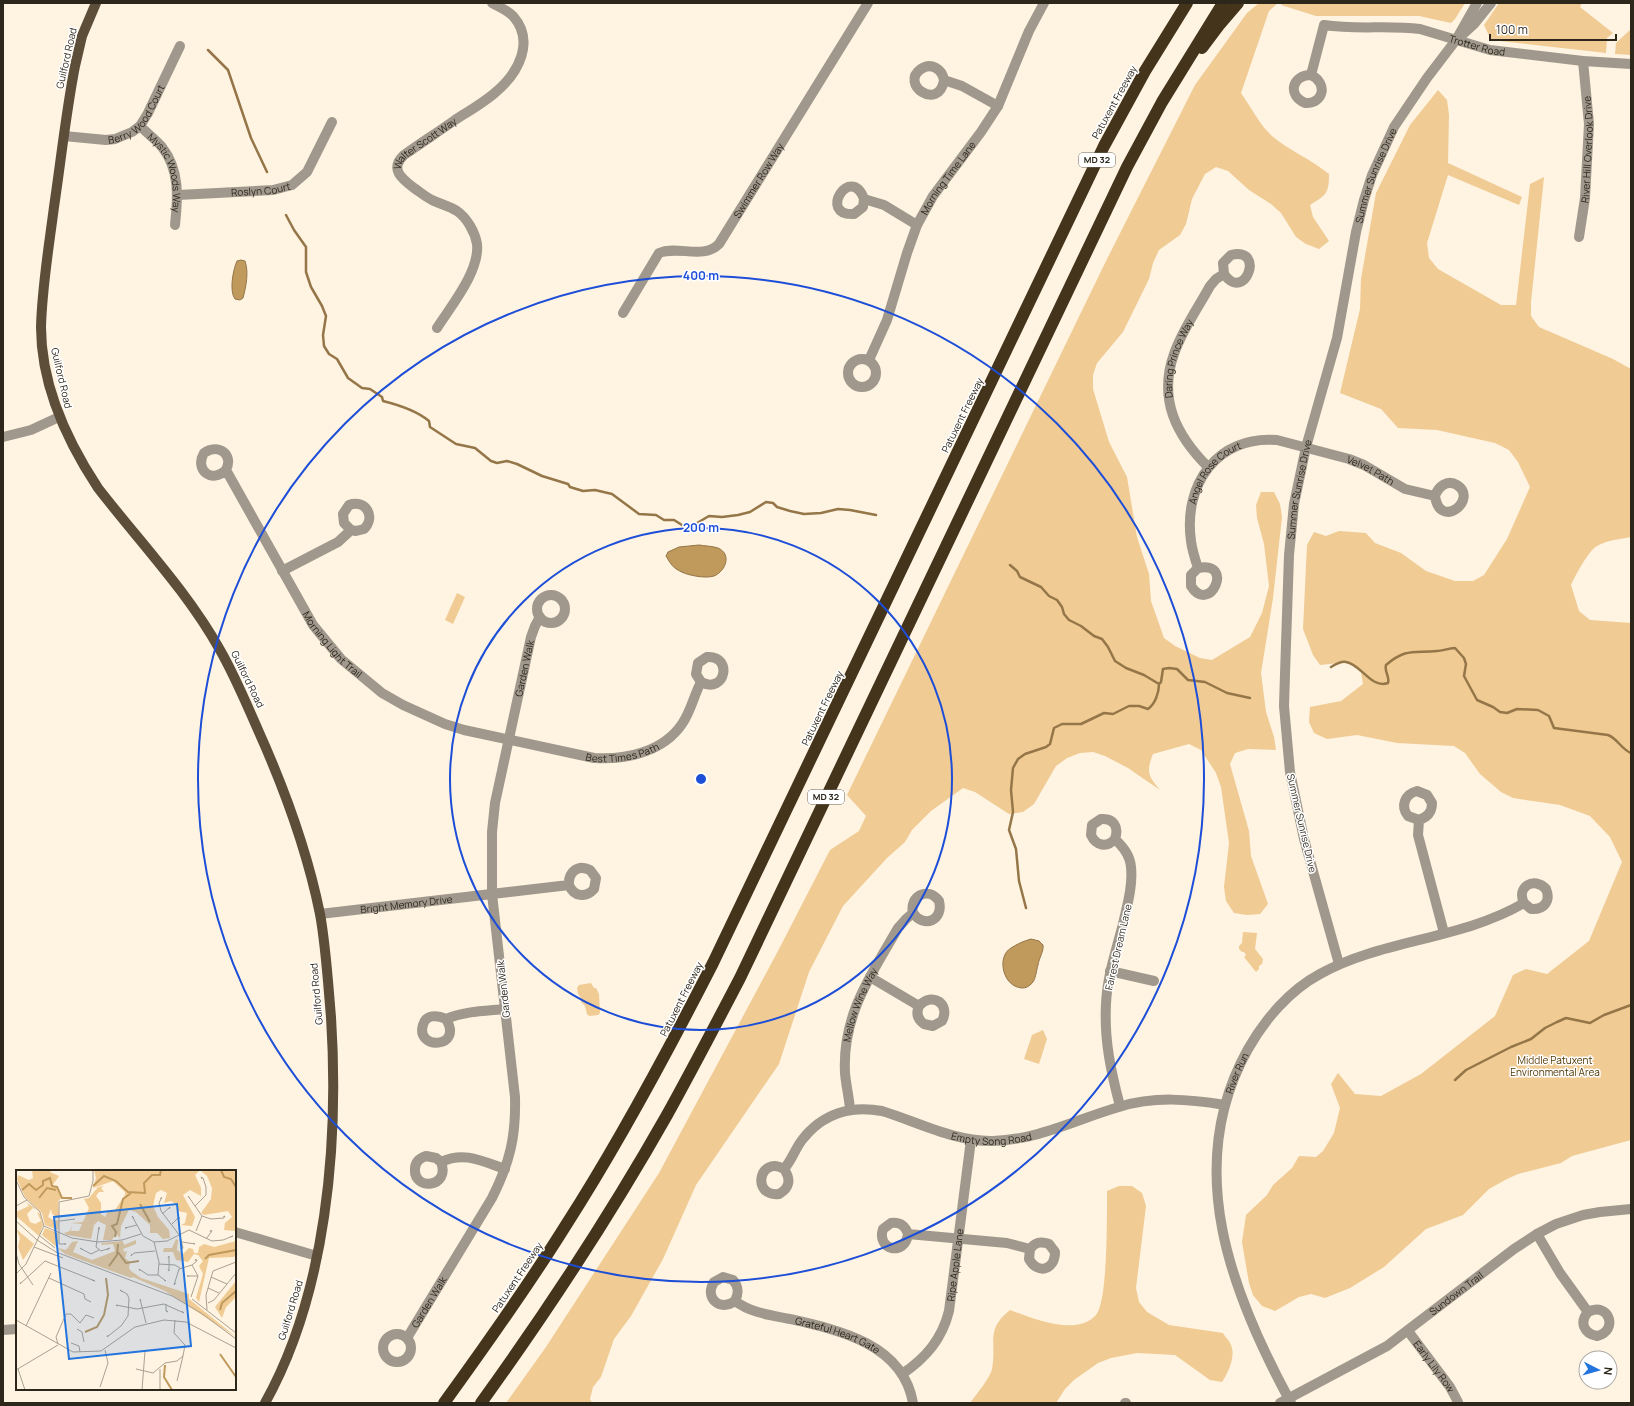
<svg xmlns="http://www.w3.org/2000/svg" width="1634" height="1406" viewBox="0 0 1634 1406" font-family="Manrope,sans-serif">
<style>
.green{fill:#f0cb94}
.water{fill:#c0995c;stroke:#947648}
.lines{fill:none;stroke-linecap:round;stroke-linejoin:round}
.stream{stroke:#947648;stroke-width:2.5}
.minor{stroke:#a0988c;stroke-width:10}
.major{stroke:#5c4e39;stroke-width:10}
.highway{stroke:#44341c;stroke-width:12}
.ring{fill:none;stroke:#1d4ed8;stroke-width:2}
.labels{text-anchor:middle;stroke-width:3;stroke-linejoin:round;paint-order:stroke}
.shield{fill:#fff;stroke:#6c675f;stroke-width:1}
.shield-label{font-size:9px;font-weight:bold;fill:#2d261b}
.street-label{font-size:10px;fill:#2d261b;stroke:#fff}
.park-label{font-size:10px;fill:#513602;stroke:#fff}
.inset-river{fill:none;stroke:#c0995c;stroke-width:2}
.inset-road{fill:none;stroke:#aba192;stroke-width:1}
.view{fill:#2274de;fill-opacity:0.15;stroke:#2274de;stroke-width:2}
.inset-edge{fill:none;stroke:#2d261b;stroke-width:2}
.centre{fill:#1d4ed8;stroke:#fff;stroke-width:2}
.ring-label{font-size:12px;text-anchor:middle;font-weight:bold;fill:#1d4ed8;stroke:#fff;stroke-width:3;stroke-linejoin:round;paint-order:stroke}
</style>
<rect width="100%" height="100%" fill="#fff3e1"/>
<path class="green" d="M1259,3H1278L1269,11L1241,93C1251,107 1259,124 1272,136C1288,150 1311,159 1329,174C1329,194 1326,195 1310,205L1313,217L1329,241L1319,249L1306,244L1296,237L1281,213L1271,204L1249,190L1228,171L1216,167L1205,174L1192,199L1186,224L1180,235L1159,250L1153,263L1149,279L1123,332L1097,363L1093,375V389L1109,442L1127,477L1137,537L1149,574L1151,601L1164,638L1175,646L1200,658L1212,660L1250,637L1262,613L1269,586L1264,544L1257,518L1256,505L1261,492H1274L1280,504L1282,517L1273,598L1261,673L1266,712L1274,737L1276,750L1248,749L1235,753L1230,764L1249,831L1251,856L1268,904L1260,914L1247,915L1234,913L1226,901L1224,887L1229,843L1221,787L1216,773L1201,750L1189,744L1153,754C1146,772 1148,776 1160,790L1128,768L1105,756L1093,752L1080,753L1067,758L1056,766L1034,804L1023,812L1009,814L975,792L963,788L931,811L912,830L905,842L887,858L843,906L809,972L779,1064L696,1185L663,1259L631,1316L614,1339L601,1377L593,1387L590,1399L592,1403H506L546,1347L659,1173L778,951L830,850L859,831L866,816L847,795L1106,261L1195,85L1247,13Z
M1283,3H1465L1455,19L1451,23L1419,16H1316L1281,5Z
M1499,3H1582L1580,7L1613,33L1607,38L1606,53L1491,40L1484,25Z
M1631,29V55L1615,54L1616,43Z
M1438,90L1447,100L1449,115L1448,163L1522,197L1519,205L1448,175L1427,243L1429,258L1438,269L1501,305H1516L1530,184L1544,177L1531,302V316L1539,327L1613,359L1631,369V537C1620,539 1608,540 1597,546C1589,550 1575,576 1571,585L1579,611L1590,620L1631,623V1140L1572,1156L1561,1163L1518,1174L1507,1179L1489,1189L1463,1215L1426,1229L1384,1267L1350,1288L1325,1298L1311,1294L1299,1297L1275,1311L1262,1306L1253,1295L1249,1283L1242,1242L1246,1215L1267,1195L1273,1185L1292,1168L1299,1156L1316,1157L1323,1151L1334,1133L1340,1108L1331,1084L1338,1073L1355,1094L1381,1096L1421,1074L1495,1016L1513,975L1526,969L1547,974L1589,941L1622,862L1610,837L1590,816L1560,805L1513,798L1501,792L1480,774L1465,753L1454,746L1397,743L1357,735L1327,739L1314,733L1309,722L1310,707L1341,701L1363,684L1361,672L1349,662L1320,665L1313,655L1303,629L1307,545L1314,532L1326,536L1339,531L1366,533L1375,543L1401,553L1426,571L1455,581H1473L1484,575L1507,539L1530,487L1518,462L1509,450L1495,443L1437,430L1398,428L1381,409L1340,393L1360,309L1361,279L1376,193L1410,125Z
M457,593L465,597L453,624L445,620Z
M1243,932L1257,933L1255,949L1263,959L1262,964L1259,966V969L1256,972L1244,957L1246,955L1244,952H1242L1239,949V946L1242,943Z
M591,983L594,988H596L599,994L600,1013L598,1015L589,1016L587,1014L585,1006L581,1002V998L578,994L577,988L579,985Z
M1043,1030L1047,1039L1039,1064L1024,1059L1032,1035Z
M1119,1186H1132L1142,1193L1146,1206L1136,1288L1139,1302L1147,1312L1169,1325L1223,1333C1225,1337 1229,1340 1230,1343C1237,1355 1228,1373 1222,1382L1210,1380L1175,1355L1137,1353L1111,1358L1098,1363L1074,1380L1065,1389L1056,1403H970C976,1395 990,1378 992,1369C997,1342 985,1330 1010,1310C1031,1318 1077,1337 1096,1315C1108,1302 1107,1212 1107,1191Z"/>
<path class="water" d="M241,260L245,261C249,272 246,287 243,298L240,300L235,299C229,291 233,270 237,261Z
M699,545C705,546 712,546 718,548C732,554 726,571 714,576C705,579 685,575 678,570C672,567 669,561 666,556L668,552L679,547Z
M1031,939L1039,941L1043,945C1044,951 1039,958 1038,965C1036,971 1036,981 1030,985C1028,987 1025,988 1022,988C1003,987 996,957 1011,948C1017,944 1024,941 1031,939Z"/>
<g class="lines">
<path class="stream" d="M208,50L228,70L251,138L267,172
M286,215L294,230L306,247V272L311,287L322,306L326,316L323,335L324,346L329,354L337,359L348,378L362,388L370,389L382,397L383,401C399,405 417,411 429,421L430,427L456,444L475,448L491,461L497,463L507,461L517,464L542,476L568,484L570,487L583,491L595,490L612,494L639,514L656,515L664,520H674L682,525L692,526L709,516L722,517L738,515L750,512L766,502L773,503L777,507L790,511L804,514L821,513L838,509L850,510L876,515
M1010,565L1017,571L1020,577L1041,587L1049,596L1057,600L1062,607L1064,614L1069,620L1081,626L1094,636L1102,639L1108,647L1115,661L1126,668L1144,675L1159,684L1161,682L1163,669L1169,668L1177,669L1188,680L1205,682L1227,693L1250,698
M1331,667C1336,664 1341,661 1346,662C1361,664 1371,689 1388,683C1390,676 1384,672 1386,665C1406,648 1413,653 1437,651C1443,651 1448,648 1455,648L1464,658L1466,664L1464,676L1477,700L1493,707L1500,712L1507,713L1517,709L1538,710L1549,716L1554,728L1608,735C1618,739 1621,749 1631,753
M1026,908L1019,881L1016,849L1009,830L1013,812L1011,790L1013,768L1018,759L1025,754L1046,747L1050,744L1054,728L1062,724H1081L1104,713L1113,714L1129,706H1139L1148,709C1155,704 1159,693 1159,684
M1455,1080L1466,1070L1511,1047L1531,1039L1545,1028L1557,1022L1566,1018L1590,1023L1604,1015L1631,1005"/>
<g class="minor">
<path d="M1462,35L1474,24L1491,3"/>
<path id="s1" d="M1311,75C1328,83 1324,104 1305,103C1287,95 1292,75 1311,75L1324,25C1356,30 1388,25 1420,29L1490,50L1583,61L1631,64"/>
<path d="M944,80C939,112 899,84 921,69C931,62 942,69 944,80L962,86L998,106"/>
<path id="s2" d="M140,126C147,133 156,140 162,147C180,170 178,198 175,225"/>
<path id="s3" d="M64,136L106,140L115,139L132,132L140,126L148,113L180,46"/>
<path id="s4" d="M178,195L273,190L292,185L307,172L332,122"/>
<path d="M864,199L863,207L854,214C817,216 851,163 864,199L884,205L917,225"/>
<path id="s5" d="M1579,237L1585,198L1589,124L1583,61"/>
<path id="s6" d="M623,313L659,253C678,245 703,260 719,244L868,3"/>
<path id="s7" d="M437,328C451,306 480,271 477,244C475,232 467,218 457,211C449,206 440,204 432,200C426,197 420,192 414,188C402,179 389,169 404,155C421,143 438,132 455,120C469,111 485,102 497,91C519,72 535,41 513,16C507,10 499,7 492,3"/>
<circle cx="862" cy="373" r="14"/>
<path id="s8" d="M869,360L887,320L907,253L917,225L933,196L981,132L998,106L1029,31L1044,3"/>
<path d="M3,437L31,430L59,417"/>
<path id="s9" d="M1208,467C1176,435 1158,399 1174,354C1182,330 1198,308 1210,286L1216,279L1224,274C1245,304 1266,246 1231,255L1223,263L1224,274"/>
<path id="s10" d="M226,470C212,484 194,470 204,453C218,443 234,454 226,470L313,625L341,659L382,693L403,705L445,724L464,730L594,758C626,760 663,752 682,724C691,711 694,695 701,682C726,695 733,655 707,657L698,663L696,674L701,682"/>
<path id="s11" d="M1198,568L1191,575V586C1210,616 1235,560 1198,568C1195,559 1192,550 1191,541C1183,485 1217,435 1277,440L1349,459L1364,465L1405,489L1435,496C1440,531 1479,499 1457,485C1447,479 1438,487 1435,496"/>
<path d="M282,571L338,542L351,530L356,531L364,529C376,517 366,499 349,505L343,514L344,523L351,530"/>
<circle cx="551" cy="609" r="14"/>
<path d="M1419,820L1408,816C1400,806 1405,794 1417,791L1427,795L1432,803C1432,813 1427,817 1419,820L1418,835L1444,933"/>
<path d="M1115,839C1107,848 1096,846 1091,835L1092,825L1101,819C1114,818 1119,827 1115,839C1123,847 1130,855 1131,867C1133,886 1127,906 1123,924C1116,951 1107,977 1106,1004C1104,1040 1111,1072 1120,1106"/>
<path id="s12" d="M320,914L569,885C568,872 578,864 590,870L596,878L594,889C586,898 574,897 569,885"/>
<path id="s13" d="M1339,964L1304,839L1290,772L1284,706L1285,674L1289,555L1294,504L1306,447L1337,338L1356,232L1364,200L1372,175L1394,127L1427,78L1456,40L1477,3"/>
<path d="M1110,971L1154,981"/>
<path d="M870,977L919,1006C916,1013 917,1019 924,1024L933,1026L942,1021C951,1004 932,991 919,1006"/>
<path d="M446,1019C437,1015 426,1014 423,1025C415,1050 464,1049 446,1019C465,1011 485,1011 505,1009"/>
<path id="s14" d="M850,1109C849,1097 846,1085 845,1073C842,1015 871,975 898,928L906,919L913,913C924,929 944,920 939,901C928,886 909,896 913,913"/>
<path d="M441,1162C451,1188 413,1191 415,1169C415,1162 420,1158 426,1156L436,1158L441,1162C464,1151 482,1161 505,1169"/>
<path id="s15" d="M784,1169C759,1155 751,1197 779,1194C790,1188 791,1179 784,1169C792,1160 795,1149 802,1140C822,1114 850,1105 882,1111C918,1122 955,1142 993,1141C1038,1140 1077,1119 1119,1107C1154,1096 1189,1099 1225,1105"/>
<path d="M235,1232L317,1256"/>
<path d="M908,1234C905,1225 900,1222 891,1223L883,1229C876,1250 905,1257 908,1234L1007,1243L1030,1249L1029,1259C1038,1275 1055,1270 1055,1252L1049,1244C1041,1241 1035,1242 1030,1249"/>
<path d="M1537,1234L1560,1273L1588,1312C1609,1301 1619,1331 1597,1336C1584,1334 1579,1322 1588,1312"/>
<path id="s16" d="M735,1301C739,1293 739,1287 733,1280L723,1277L714,1282C704,1298 720,1312 735,1301C751,1313 770,1315 790,1319C839,1330 903,1344 913,1403"/>
<path d="M3,1330L17,1329"/>
<path id="s17" d="M1408,1331L1450,1387L1458,1402"/>
<circle cx="397" cy="1348" r="14"/>
<path id="s18" d="M407,1338L492,1198C510,1162 516,1137 515,1097L492,894V832L495,803L531,637L535,626L540,617"/>
<path id="s19" d="M902,1374C926,1358 942,1339 949,1311L971,1140"/>
<path d="M1125,1403H1126"/>
<path id="s20" d="M1280,1403L1387,1346L1514,1249L1537,1234L1556,1224L1583,1215L1600,1212L1631,1209"/>
<path id="s21" d="M1291,1403C1231,1293 1182,1167 1248,1049C1265,1019 1290,990 1320,974C1383,939 1461,940 1524,903C1516,887 1534,876 1546,889C1551,901 1544,910 1531,909L1524,903"/>
</g>
<path class="major" d="M96,3L82,36L75,66C66,112 61,160 54,207C49,246 42,287 41,327C41,384 67,441 98,488C139,541 187,591 220,650C235,676 246,703 258,730C285,790 307,850 320,914C326,947 328,983 331,1017C339,1142 327,1292 265,1403"/>
<path class="highway" d="M1202,48L1220,24L1238,3
M444,1403C486,1345 528,1286 566,1225C620,1141 667,1053 713,963L1104,146L1145,71L1187,3
M481,1403C548,1310 611,1214 667,1115C692,1070 716,1024 740,978L1127,167L1162,102L1223,3"/>
</g>
<g class="ring">
<circle cx="701" cy="779" r="251"/>
<circle cx="701" cy="779" r="503"/>
</g>
<g class="labels">
<g class="shield">
<rect x="1079" y="153" width="36" height="14" rx="3"/>
<rect x="808" y="790" width="36" height="14" rx="3"/>
</g>
<g class="shield-label">
<text x="1097" y="163">MD 32</text>
<text x="826" y="800">MD 32</text>
</g>
<g class="street-label">
<text dy="4" stroke="none"><textPath href="#s1" startOffset="294">Trotter Road</textPath></text>
<text transform="translate(66 58) rotate(-77)" y="4">Guilford Road</text>
<text transform="translate(1114 102) rotate(-61)" y="4">Patuxent Freeway</text>
<text dy="4" stroke="none"><textPath href="#s3" startOffset="85">Berry Wood Court</textPath></text>
<text dy="4" stroke="none"><textPath href="#s7" startOffset="248">Walter Scott Way</textPath></text>
<text dy="4" stroke="none"><textPath href="#s5" startOffset="88">River Hill Overlook Drive</textPath></text>
<text dy="4" stroke="none"><textPath href="#s2" startOffset="56">Mystic Woods Way</textPath></text>
<text dy="4" stroke="none"><textPath href="#s13" startOffset="806">Summer Sunrise Drive</textPath></text>
<text dy="4" stroke="none"><textPath href="#s8" startOffset="200">Morning Time Lane</textPath></text>
<text dy="4" stroke="none"><textPath href="#s6" startOffset="207">Swimmer Row Way</textPath></text>
<text dy="4" stroke="none"><textPath href="#s4" startOffset="83">Roslyn Court</textPath></text>
<text dy="4" stroke="none"><textPath href="#s9" startOffset="122">Daring Prince Way</textPath></text>
<text transform="translate(62 378) rotate(77)" y="4">Guilford Road</text>
<text transform="translate(962 415) rotate(-64)" y="4">Patuxent Freeway</text>
<text dy="4" stroke="none"><textPath href="#s11" startOffset="367">Velvet Path</textPath></text>
<text dy="4" stroke="none"><textPath href="#s11" startOffset="191">Angel Rose Court</textPath></text>
<text dy="4" stroke="none"><textPath href="#s13" startOffset="482">Summer Sunrise Drive</textPath></text>
<text dy="4" stroke="none"><textPath href="#s10" startOffset="290">Morning Light Trail</textPath></text>
<text dy="4" stroke="none"><textPath href="#s18" startOffset="702">Garden Walk</textPath></text>
<text transform="translate(248 679) rotate(64)" y="4">Guilford Road</text>
<text transform="translate(822 708) rotate(-64)" y="4">Patuxent Freeway</text>
<text dy="4" stroke="none"><textPath href="#s10" startOffset="612">Best Times Path</textPath></text>
<text transform="translate(1302 823) rotate(77)" y="4">Summer Sunrise Drive</text>
<text dy="4" stroke="none"><textPath href="#s12" startOffset="87">Bright Memory Drive</textPath></text>
<text transform="translate(1118 947) rotate(-77)" y="4">Fairest Dream Lane</text>
<text transform="translate(503 989) rotate(-96)" y="4">Garden Walk</text>
<text transform="translate(316 994) rotate(-95)" y="4">Guilford Road</text>
<text transform="translate(681 999) rotate(-63)" y="4">Patuxent Freeway</text>
<text dy="4" stroke="none"><textPath href="#s14" startOffset="107">Mellow Wine Way</textPath></text>
<text dy="4" stroke="none"><textPath href="#s21" startOffset="347">River Run</textPath></text>
<text dy="4" stroke="none"><textPath href="#s15" startOffset="325">Empty Song Road</textPath></text>
<text dy="4" stroke="none"><textPath href="#s19" startOffset="127">Ripe Apple Lane</textPath></text>
<text transform="translate(517 1277) rotate(-56)" y="4">Patuxent Freeway</text>
<text dy="4" stroke="none"><textPath href="#s20" startOffset="208">Sundown Trail</textPath></text>
<text dy="4" stroke="none"><textPath href="#s18" startOffset="42">Garden Walk</textPath></text>
<text transform="translate(290 1310) rotate(-73)" y="4">Guilford Road</text>
<text dy="4" stroke="none"><textPath href="#s16" startOffset="195">Grateful Heart Gate</textPath></text>
<text dy="4" stroke="none"><textPath href="#s17" startOffset="44">Early Lily Row</textPath></text>
</g>
<g class="park-label">
<text x="1555" y="1064">Middle Patuxent<tspan x="1555" dy="12">Environmental Area</tspan></text>
</g>
</g>
<g transform="translate(16 1170)">
<rect width="220" height="220" fill="#fff3e1"/>
<path d="M16,0H36L34,2L43,6L36,16L40,17L45,28L42,32L43,48L36,44L35,39L32,47L39,51L43,49L42,60L29,55L26,43L9,27L1,9L2,5L13,10L17,8ZM78,0H184L179,5L185,18V26L174,20L167,25L179,47L176,56L165,55L169,53L171,43L162,41L161,35L155,31L148,33L151,23L145,20L140,23L137,36L142,47L153,60L154,68L147,69L141,63H134V55L120,42L113,40L105,56L104,68L100,64L96,70H87L90,55L82,51L78,55L75,69L51,65L48,63L54,61L56,55L55,61H63L66,54L54,53L67,52L73,38L68,29L73,28L82,17L88,16L85,18L88,22H83L80,26L85,33V44L89,47L92,41L99,40L109,25V22L97,11L77,18L80,8ZM184,0H220V61L208,60L209,53L216,47L212,41L188,45L185,43L195,29L196,18L191,6ZM10,32L20,39L17,38L11,44L14,52L19,54L25,51L21,42L24,44L27,55L23,66L0,46V42L13,36ZM29,58L42,63V78L50,80L56,72L62,71L57,82L76,90L99,81L97,74L86,75L85,73L107,71L108,75L120,70V74L107,79L108,82L111,81L109,88L114,92L113,98L115,101L125,108L173,124V129L220,167L149,121L117,107L115,108L49,84L26,65ZM0,59L18,74L7,90L2,77L4,68ZM160,69L162,70L161,80L167,84L173,78L177,79L178,83H182L183,77L188,74L198,77L220,71V86L217,87L193,88L183,132L180,128L187,104L183,96L187,91L182,85L178,84L172,92L160,90L157,82H147L148,78H156ZM220,111V127L210,137L206,148L199,137Z" fill="#f0cb94"/>
<path class="inset-river" d="M205,0L208,7L215,9L220,17M77,16L88,6L100,11L112,22L129,23L128,13L136,5H144L145,0M6,20L13,14L20,20L27,15V11L34,8L36,16L41,17L46,28H56M23,28L31,18L40,20M124,34L134,52M99,67L100,62L96,56L101,54L107,29L115,23M102,82L110,93L123,91M189,89L193,85L220,80M93,96L101,85L102,74M204,140L206,133L220,121M69,162L81,157L88,145L92,125L90,108M204,184L220,207M149,195L148,207L156,220"/>
<path class="inset-road" d="M0,10L8,27L24,42L28,56L10,94L0,104M174,28L172,26L186,46L195,49L208,48L209,46L207,47M144,29L146,27L143,33L145,41L164,66L167,78L166,79V77M0,36L11,30M179,36L190,25V17L187,8L185,7L186,9M146,44L154,37L153,39M118,48L116,46L127,66L138,72L151,71L173,60L196,71L207,70L217,66L214,67M0,51L21,70L40,82L156,126L185,143L220,169M44,51L59,49M156,54L162,48H164L162,49M28,56L56,68L82,72L106,70L125,64M111,58H109L121,55M83,60V57L80,77L85,81L94,78L91,80M180,61L186,46M24,66L39,78M190,69L196,61L195,60L194,62M138,72L143,92L142,105L150,111L148,110M166,72L179,74L177,73M48,74H50H43V32L73,26L77,11V0M18,77L47,88M66,80L64,78L75,84L83,80M0,83L3,94L17,115M116,84L115,86L118,83L139,81M143,94L159,95L164,98M152,99L153,101V86L152,88M124,101L123,99L132,105H142M173,106H171H182M195,107L211,114M33,108L68,124L69,129L75,132M5,112L4,114L29,91L79,111L76,110M160,113L158,115L163,99L176,95L181,91L180,89L179,91M192,118L203,123M175,127L182,106L176,95M176,129L220,163M125,131L124,129L130,153M192,133L198,130L220,103M150,134V141L152,142L150,140M102,136L100,135L121,139L148,134L168,143L166,141M191,140L190,125L197,101L220,92M0,150L57,182L85,181L119,157L148,150L170,152L220,178M10,156L35,103M61,159L66,162L68,172M92,165L91,167L105,156L112,146L113,128L111,124L104,120L106,122M55,173L63,176L64,182M42,174L40,167L50,144H55L64,153L70,145L78,148M2,199L9,220M120,199L137,203L149,193L161,191L167,186L169,175L158,163L159,150M144,199V220M0,200L42,175M161,211L167,186M84,217L92,193L89,180M126,220L129,181"/>
<path class="view" d="M161,34L175,176L53,189L38,47Z"/>
<rect width="220" height="220" class="inset-edge"/>
</g>
<circle cx="701" cy="779" r="6" class="centre"/>
<g class="ring-label">
<text x="701" y="280">400 m</text>
<text x="701" y="532">200 m</text>
</g>
<rect width="1634" height="1406" fill="none" stroke="#2d261b" stroke-width="8"/>
<g transform="translate(1598 1370) rotate(96)"><circle r="19" fill="#ffffff" stroke="#aba8a4"/>
<path d="M0-3L7 15L0 10L-7 15Z" fill="#2274de"/>
<text y="-6" font-size="11" font-weight="bold" text-anchor="middle" fill="#2d261b">N</text>
</g>
<path d="M1490 34v6h126v-6" fill="none" stroke="#2d261b" stroke-width="2"/>
<text x="1496" y="34" font-size="12" fill="#2d261b" stroke="#ffffff" stroke-width="3" paint-order="stroke">100 m</text>
</svg>
